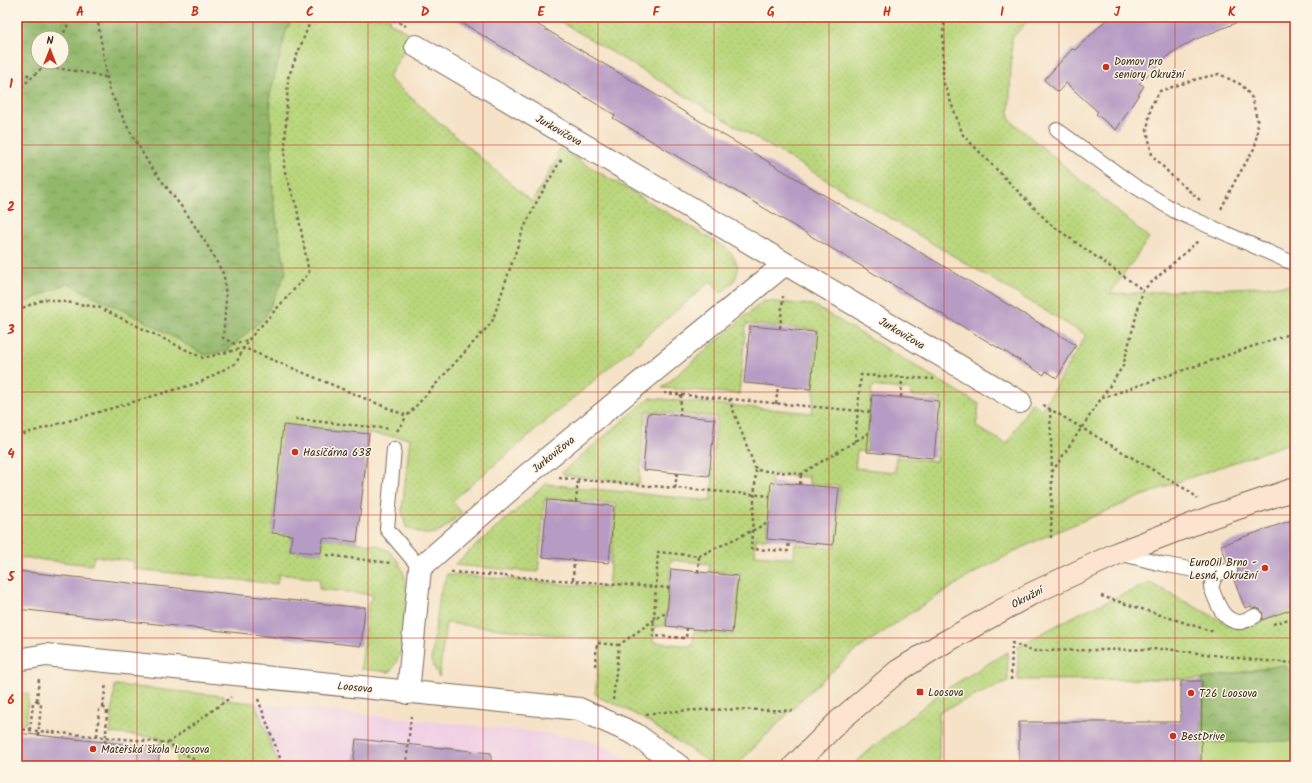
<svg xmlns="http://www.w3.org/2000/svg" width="1312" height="783" viewBox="0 0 1312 783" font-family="Kalam,sans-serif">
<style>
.built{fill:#f0d0e5}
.grass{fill:url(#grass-dots);stroke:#7a804e;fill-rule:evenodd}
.forest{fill:url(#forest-crowns);stroke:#677145;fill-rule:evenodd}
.pitch{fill:#bad77d;stroke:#7a804e}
.building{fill:#b69bc4}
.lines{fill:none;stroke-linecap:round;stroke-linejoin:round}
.lane-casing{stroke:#7c6a59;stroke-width:16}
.street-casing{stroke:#7c6a59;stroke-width:24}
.secondary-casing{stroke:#7c6a59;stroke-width:24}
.path{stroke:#7c6a59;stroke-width:2.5;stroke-dasharray:3 3;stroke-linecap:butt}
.lane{stroke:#fff;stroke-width:14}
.street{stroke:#fff;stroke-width:22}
.secondary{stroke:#fde4d0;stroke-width:22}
.path-bridge{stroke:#7c6a59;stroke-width:2.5;stroke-dasharray:3 3;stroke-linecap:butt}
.grid{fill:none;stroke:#c8321e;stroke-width:1;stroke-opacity:0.55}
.poi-dot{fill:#c8321e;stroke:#fcf5e5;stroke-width:1.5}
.labels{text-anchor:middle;stroke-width:3;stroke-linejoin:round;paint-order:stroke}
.poi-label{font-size:11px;fill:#3b2a1e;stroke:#fcf5e5;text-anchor:start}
.street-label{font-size:11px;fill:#3b2a1e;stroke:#fcf5e5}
.neatline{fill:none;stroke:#c8321e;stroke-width:1.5}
.grid-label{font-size:13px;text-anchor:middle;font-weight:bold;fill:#c8321e}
</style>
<defs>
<pattern id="grass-dots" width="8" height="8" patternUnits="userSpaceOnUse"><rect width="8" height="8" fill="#bad77d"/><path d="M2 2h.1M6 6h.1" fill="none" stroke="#a1b96c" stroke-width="1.8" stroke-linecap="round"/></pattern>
<pattern id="forest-crowns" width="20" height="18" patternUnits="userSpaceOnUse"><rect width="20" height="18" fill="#93b86c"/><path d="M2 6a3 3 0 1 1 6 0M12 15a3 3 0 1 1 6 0" fill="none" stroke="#799658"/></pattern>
</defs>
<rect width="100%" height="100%" fill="#fcf5e5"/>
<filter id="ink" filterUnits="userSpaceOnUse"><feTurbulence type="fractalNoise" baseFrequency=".025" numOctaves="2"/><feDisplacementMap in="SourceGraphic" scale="8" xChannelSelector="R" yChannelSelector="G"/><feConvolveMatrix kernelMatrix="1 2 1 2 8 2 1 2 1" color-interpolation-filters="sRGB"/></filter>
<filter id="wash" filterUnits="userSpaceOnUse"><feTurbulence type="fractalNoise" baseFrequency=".012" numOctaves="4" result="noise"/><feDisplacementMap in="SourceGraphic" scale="16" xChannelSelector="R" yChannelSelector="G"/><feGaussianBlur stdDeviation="0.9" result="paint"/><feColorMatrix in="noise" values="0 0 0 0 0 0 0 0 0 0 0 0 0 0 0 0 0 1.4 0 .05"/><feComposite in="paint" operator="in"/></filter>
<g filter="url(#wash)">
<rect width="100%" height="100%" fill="#f5e2c7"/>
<path class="built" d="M255,703L544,733L580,738L607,747L636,766H279Z"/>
<path class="grass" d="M293,17H391L388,21L413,36L388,78L532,202L558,157L556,155L560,149L726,248C744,266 740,279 721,293L711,281L452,501L462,513C454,520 441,533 430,534C422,535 413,530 406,527L402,511L410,438L283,425L272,532L292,535L290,551L321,553L323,538L376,545L389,551L398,561L405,577L407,594L402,649L397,661L390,672L361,669L368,603L374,595L319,589L320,579L279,574L277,584L134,569V561L94,556L92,565L17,557V306L67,283L149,323L205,355L286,273L273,201L270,94L286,31Z
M553,17H1031L1012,38L1009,119L1149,238L1110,294L1295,285V441L1169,485L1051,534L1021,548L971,575L909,614L851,654L805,696L736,766H715L642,718L618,705L600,698L595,694L601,640L446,623L439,677L431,661L440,594L447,574L608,588L616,504L545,498L538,572L454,565L546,484L711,501L713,477H711L717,417L646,411L639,484L564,475L562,472L650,398L812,413L814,390L812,389L817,330L746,324L739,394L662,388L763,301L813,305L979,404L976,427L1007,444L1031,403L1042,409L1086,335ZM872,386L911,390V396L941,399L936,461L896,457L895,472L855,468L857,451L867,452ZM772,474L809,477V484L840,486L835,548L795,544L794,558L755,555L756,539H766ZM671,560L710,564L709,571L740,574L733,635L694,631L693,646L653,642L655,626H665Z
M1150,583L1237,629L1295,608V674L1284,665L1202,679L1018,680V646L1080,613Z
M1007,652L1008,681L939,712V766H852L866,753L940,693Z
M115,685L224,696V700L255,703L279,766H176L177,750L160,748L161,738L110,733Z
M17,693L29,694L26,724L17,723Z"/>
<path class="forest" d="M17,17H293L286,31L270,94L273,201L286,273L265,317L227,351L205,355L149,323L67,283L17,306ZM38,38H62V62H38Z
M1284,665L1295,674V707L1293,721L1295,722V741L1201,743L1203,705L1202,679Z"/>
<path class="pitch" d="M1295,741V766H1201V743Z"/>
<g id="blocks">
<path class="building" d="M452,17H525L1076,345L1057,378L1046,371L1044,375L613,118L615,115Z
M1109,17H1248V18L1194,40L1170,54L1139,83L1144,86L1116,130L1096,114L1098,112L1066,83L1058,92L1044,80L1072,49L1075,50Z
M750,326L816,332L811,389L744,383Z
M872,395L939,401L934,458L867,452Z
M648,413L715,419L709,476L643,470Z
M283,425L369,434L357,542L323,538L321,553L290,551L292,535L272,533Z
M771,482L839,488L833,545L767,539Z
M547,500L614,506L609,563L542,557Z
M1295,519V608L1262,620L1263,612L1260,609L1256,608H1252L1251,606L1245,608L1233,578L1238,572V567L1232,562H1227L1221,545Z
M671,569L738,576L732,633L666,626Z
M17,571L354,607H365L361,646L17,609Z
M1181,681H1202L1201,766H1019V722H1181Z
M17,733L160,748L158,766H17Z
M356,739L491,753V766H353Z"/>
</g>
</g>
<g filter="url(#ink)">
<use href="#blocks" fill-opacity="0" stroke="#7c6a59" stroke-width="1"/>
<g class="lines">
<defs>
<path id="lane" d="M1057,130L1133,185L1175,211L1295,264
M394,449L387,529L420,568
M1119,553L1162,564L1216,574L1230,570
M1216,574L1211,587C1216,600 1222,622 1240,622C1244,622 1251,618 1255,616"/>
<path id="street" d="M416,46L1020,402
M17,660L46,655L579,709L635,734L679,766
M408,693L420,568L527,475L785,264"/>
<path id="secondary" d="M794,766L839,721L898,671L938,646L1031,594L1118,553L1214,516L1295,489"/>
</defs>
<use href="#lane" class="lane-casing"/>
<use href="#street" class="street-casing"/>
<use href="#secondary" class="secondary-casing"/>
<path class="path" d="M97,17L109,89L127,126L149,164L187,214L209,248L224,275L226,300L223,338L235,344L250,339
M388,17L406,26
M945,17L943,34V81L963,135L1050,224L1143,290
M61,38L72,17
M44,66L93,74L108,78
M17,67L32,78
M17,91L44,66L47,62
M1200,200L1172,176L1152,155L1147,130L1151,106L1160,91L1197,79L1219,74L1242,85L1252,98L1258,124L1255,147L1235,181L1220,211
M17,310L45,299L98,307L203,358L244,348L250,338L309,273L297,208L284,169L288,78L312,17
M780,328L783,296
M664,393L871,412
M901,397L902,377
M1102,398L1295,332
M729,399L756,470L801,474L869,433
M776,404L778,386
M1043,405L1192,493L1197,499
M1050,409L1052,472L1051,538
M680,416L681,395
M295,419L390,429
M397,431L407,416
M17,436L201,382L236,363L244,348L407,416L492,322L523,230L536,203L562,158
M855,442L861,375L934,379
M756,470L751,549L788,551L789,541
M1052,472L1123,366L1143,290L1198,241
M559,478L770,496
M800,484L801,474
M675,488L677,473
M576,502L578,480
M327,555L390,563
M451,572L669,588
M698,572L699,556
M573,580L574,560
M1101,596L1214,632
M1273,624L1295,617
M687,628L686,638L653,636L658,552L699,556L768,523
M595,666L597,643L619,645
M1011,680L1012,643L1032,651L1166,649L1254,660L1295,663
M258,699L283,766
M37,700L41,704L39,727
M37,700L39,678
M613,700L619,645L654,620L667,612
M103,707L107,710L106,734
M103,707L106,683
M646,714C695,708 746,709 796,711
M17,729L168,743
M30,730L33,703L37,700
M97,736L99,710L103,707
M204,766L168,743L231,697
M406,766L411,716"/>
<use href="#lane" class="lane"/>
<use href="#street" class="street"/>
<use href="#secondary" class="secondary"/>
<path class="path-bridge" d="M38,735L39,727
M105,742L106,734"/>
</g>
</g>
<path class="grid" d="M137,17V766M253,17V766M368,17V766M483,17V766M598,17V766M714,17V766M829,17V766M944,17V766M1059,17V766M1175,17V766M17,145H1295M17,268H1295M17,392H1295M17,515H1295M17,638H1295"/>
<g class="poi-dot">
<circle cx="1106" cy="67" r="4"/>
<circle cx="295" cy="452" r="4"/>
<circle cx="1265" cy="568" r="4"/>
<rect x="916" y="688" width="8" height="8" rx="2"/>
<circle cx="1191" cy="693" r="4"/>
<circle cx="1173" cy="736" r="4"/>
<circle cx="93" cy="749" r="4"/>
</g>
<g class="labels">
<g class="poi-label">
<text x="1114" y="65">Domov pro<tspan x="1114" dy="13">seniory Okružní</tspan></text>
<text x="303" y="456">Hasičárna 638</text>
<text x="1257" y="566" text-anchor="end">EuroOil Brno -<tspan x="1257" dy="13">Lesná, Okružní</tspan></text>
<text x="928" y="696">Loosova</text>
<text x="1199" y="697">T26 Loosova</text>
<text x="1181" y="740">BestDrive</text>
<text x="101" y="753">Mateřská škola Loosova</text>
</g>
<g class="street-label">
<text transform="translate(559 130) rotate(30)" y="4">Jurkovičova</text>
<text transform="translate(902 333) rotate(31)" y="4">Jurkovičova</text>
<text transform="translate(553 454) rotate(-39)" y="4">Jurkovičova</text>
<text transform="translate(1027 597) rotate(-28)" y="4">Okružní</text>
<text transform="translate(355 687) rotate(6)" y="4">Loosova</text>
</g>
</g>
<rect width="1312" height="783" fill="none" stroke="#fcf5e5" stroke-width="44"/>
<g transform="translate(50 50)"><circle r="19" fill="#fcf5e5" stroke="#afa495"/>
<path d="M0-3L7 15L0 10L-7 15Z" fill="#c8321e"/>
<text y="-6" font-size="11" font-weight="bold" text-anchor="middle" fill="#3b2a1e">N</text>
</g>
<rect x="22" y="22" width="1268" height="739" class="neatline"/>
<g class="grid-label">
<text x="80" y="16">A</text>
<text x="195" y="16">B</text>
<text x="310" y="16">C</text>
<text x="425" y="16">D</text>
<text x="541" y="16">E</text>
<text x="656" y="16">F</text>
<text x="771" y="16">G</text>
<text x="887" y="16">H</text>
<text x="1002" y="16">I</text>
<text x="1117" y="16">J</text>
<text x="1232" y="16">K</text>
<text x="11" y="88">1</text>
<text x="11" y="211">2</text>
<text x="11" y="334">3</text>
<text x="11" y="458">4</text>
<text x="11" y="581">5</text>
<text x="11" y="704">6</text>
</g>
</svg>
